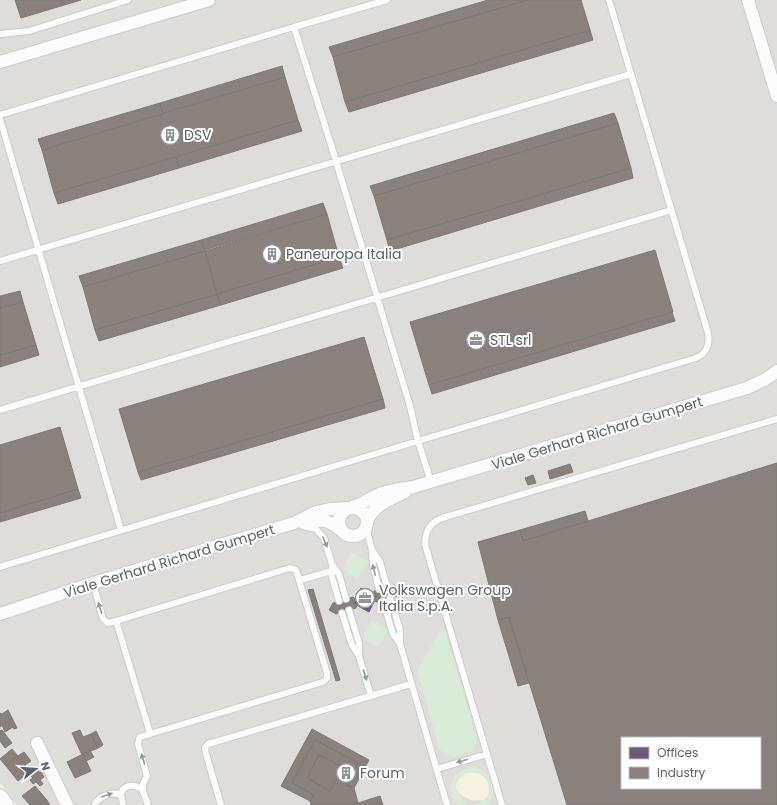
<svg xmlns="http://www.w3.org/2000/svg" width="777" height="805" viewBox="0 0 777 805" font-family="Poppins,sans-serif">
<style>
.industrial{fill:#dfddda;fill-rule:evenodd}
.green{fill:#d8ebd6}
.sand{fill:#f6f1e1}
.offices{fill:#6d597a;stroke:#695c75}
.industry{fill:#8a817c;stroke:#7d7876;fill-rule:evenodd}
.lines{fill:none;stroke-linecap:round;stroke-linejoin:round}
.service-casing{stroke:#cbcccc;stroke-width:8}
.minor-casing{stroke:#cbcccc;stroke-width:14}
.tertiary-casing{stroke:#cbcccc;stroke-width:17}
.service{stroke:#fdfcfc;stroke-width:6}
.minor{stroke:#fdfcfc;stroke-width:12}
.tertiary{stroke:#fdfcfc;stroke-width:15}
.oneway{fill:#96999c}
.labels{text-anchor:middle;stroke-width:4;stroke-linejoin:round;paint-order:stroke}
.poi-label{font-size:14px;fill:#5f6368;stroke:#fff;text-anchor:start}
.street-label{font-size:14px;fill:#5f6368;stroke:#fff}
</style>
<rect width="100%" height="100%" fill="#efeeea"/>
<path class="industrial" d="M0,0H777V805H17L0,783ZM622,738H760V788H622Z"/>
<path class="green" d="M351,552L368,561L358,579L342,569Z
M372,620L388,630L379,647L362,638Z
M443,625L477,740L475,747L470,752L454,757L446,756L439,748L417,671Z
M473,767C492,771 501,789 487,805H475C503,796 480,761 463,775C460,778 458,785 456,789L464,803L469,805H458C444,790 452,769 473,767Z"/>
<path class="sand" d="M467,773C478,771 489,777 489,789C489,793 487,798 484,800C467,805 441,786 467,773Z"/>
<path class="offices" d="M361,588L377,596L369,612L353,603Z"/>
<path class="industry" d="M15,0H81L21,18Z
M488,0H528L333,57L329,47Z
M528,0H581L590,30L345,102L333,57Z
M590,30L593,40L349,112L345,102Z
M282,66L285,77L163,113L160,103Z
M285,77L298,120L54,193L42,150Z
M160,103L163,114L42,150L38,139Z
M614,113L618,123L374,196L370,186Z
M298,120L302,131L179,168L176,157Z
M618,123L631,168L387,240L374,196Z
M176,157L179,168L58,204L54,193Z
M631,168L633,178L390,251L387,240Z
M323,203L327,214L204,250L201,240Z
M327,214L339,257L217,294L205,251Z
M201,240L205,251L83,287L79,276Z
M655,250L673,312L429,385L410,322Z
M205,251L217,294L95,330L83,287Z
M339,257L343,268L221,305L217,294Z
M20,291L23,302L0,308V296Z
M217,294L221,305L99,341L95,330Z
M23,302L36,345L0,355V308Z
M672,312L675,321L432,394L429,385Z
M364,337L383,399L138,472L119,409Z
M36,345L39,355L0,367V355Z
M383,399L385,408L141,480L138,472Z
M60,427L78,489L0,513V445Z
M777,463V805H567L509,617L498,620L478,542L520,530L523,541ZM622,738H760V788H622Z
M570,464L573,472L550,479L548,471Z
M533,475L536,483L528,485L525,478Z
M78,489L81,498L0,522V513Z
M585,511L588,521L523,541L520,530Z
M394,585L401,589L397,596L377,602L374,601L377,596L372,594L374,591Z
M313,589L340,680L336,681L308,590Z
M353,597L355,599L353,603L357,605L356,608L336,614L329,610L333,603Z
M509,617L529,683L518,686L498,620Z
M8,710L12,718L0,727V713L2,714Z
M12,718L17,728L14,729L13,727L5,732L2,725Z
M312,729L369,760L354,788L346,785L358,763L315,740L292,783L314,795L310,801L281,786Z
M2,730L12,743L5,748L0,741V731Z
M80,730L83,737L91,734L98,748L82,755L72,733Z
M96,731L103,745L98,748L91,734Z
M315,740L358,763L346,785L354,788L358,803L352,805H311L310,801L314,795L292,783ZM319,755L343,767L330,791L307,778Z
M12,749L18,756L6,766L0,759Z
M90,751L94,757L86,761L83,754Z
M24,752L31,761L25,765L18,756Z
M83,754L91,771L75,778L67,762Z
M319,755L343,767L330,791L307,778Z
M18,756L30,771L18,781L6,766Z
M36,768L40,773L33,778L29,774Z
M41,772L44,777L40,780L43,784L40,786L36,782L33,784L30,780Z
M35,786L46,799L39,805H30L22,796Z
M380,796L383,805H352L358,803Z
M46,799L50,805H39Z"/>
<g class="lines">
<defs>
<path id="service" d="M387,0L294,27L332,148L410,406L418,441L696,358C707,353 710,345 708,333L609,0
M0,34L29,31L128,0
M0,115L294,27
M0,119L121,530
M0,261L631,74
M0,410L671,210
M303,526L316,529L324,538L332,564L339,574L346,599
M366,527L372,550L380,562L387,586
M372,551L373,565L379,589
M332,564V577L339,601
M0,567L418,441L431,482
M300,580L332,571
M93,583L103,619L108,623L116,621
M390,598L400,630V644
M383,601L393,634L400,644L447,805
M349,610L359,643V655
M342,613L352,645L359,656L371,696
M437,769L487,754
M143,792V784L147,776L138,744L139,739L140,737L323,682L327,678V673L296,570L290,568L116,621L150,733
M95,805V803C100,797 110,792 118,794L122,798
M123,805C123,802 121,798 121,795C122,784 135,784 142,789L148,805
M221,805L206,754L205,748L208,744L411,684
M502,805L426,548C423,534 429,523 442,518L777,419"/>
<path id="minor" d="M748,0L777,96
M0,62L209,0
M352,507C361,505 367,500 375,496C387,490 400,489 413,487L747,388L766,379L777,371
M339 522a14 14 0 1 1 28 0a14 14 0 1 1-28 0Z
M303,522C321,520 327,518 342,531
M367,522C373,505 389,500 405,492
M0,614L93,583L294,523L316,512L330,509L348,508
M37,743L67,805"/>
<path id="tertiary" d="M0,797L6,805"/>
</defs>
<use href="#service" class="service-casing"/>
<use href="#minor" class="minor-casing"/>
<use href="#tertiary" class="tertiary-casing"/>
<use href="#service" class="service"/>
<use href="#minor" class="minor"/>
<use href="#tertiary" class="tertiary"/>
</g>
<defs><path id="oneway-solid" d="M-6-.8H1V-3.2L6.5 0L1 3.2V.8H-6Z"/></defs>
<g class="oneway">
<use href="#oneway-solid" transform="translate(325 542) rotate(67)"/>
<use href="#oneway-solid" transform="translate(374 570) rotate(-104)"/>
<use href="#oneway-solid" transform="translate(100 608) rotate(-107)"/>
<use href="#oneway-solid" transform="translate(365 675) rotate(73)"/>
<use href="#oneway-solid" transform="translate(143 759) rotate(-107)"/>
<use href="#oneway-solid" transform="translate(462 761) rotate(164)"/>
<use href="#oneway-solid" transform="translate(107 795) rotate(-19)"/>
</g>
<defs>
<symbol id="building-ring" viewBox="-11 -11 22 22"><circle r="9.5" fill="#fff" stroke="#919496" stroke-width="1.5"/><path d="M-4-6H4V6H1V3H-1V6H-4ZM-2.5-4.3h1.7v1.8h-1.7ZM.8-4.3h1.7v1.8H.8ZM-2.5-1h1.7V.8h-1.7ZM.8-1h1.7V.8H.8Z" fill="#919496"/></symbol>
<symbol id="office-ring" viewBox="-11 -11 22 22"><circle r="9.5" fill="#fff" stroke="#919496" stroke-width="1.5"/><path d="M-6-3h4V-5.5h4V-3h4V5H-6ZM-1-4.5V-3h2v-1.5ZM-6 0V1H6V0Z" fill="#919496"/></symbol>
</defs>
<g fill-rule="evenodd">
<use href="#building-ring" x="159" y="124" width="22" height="22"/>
<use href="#building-ring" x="261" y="243" width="22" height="22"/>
<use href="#office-ring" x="465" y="329" width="22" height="22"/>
<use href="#office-ring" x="354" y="587" width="22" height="22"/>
<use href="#building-ring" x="335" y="762" width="22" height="22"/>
</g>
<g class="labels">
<g class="poi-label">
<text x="184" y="140">DSV</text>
<text x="286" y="259">Paneuropa Italia</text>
<text x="490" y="345">STL srl</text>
<text x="379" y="595">Volkswagen Group<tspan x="379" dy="16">Italia S.p.A.</tspan></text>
<text x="360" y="778">Forum</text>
</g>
<g class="street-label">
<text transform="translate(597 433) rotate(-17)" y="5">Viale Gerhard Richard Gumpert</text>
<text transform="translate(169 561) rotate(-17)" y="5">Viale Gerhard Richard Gumpert</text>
</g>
</g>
<rect x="621" y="737" width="140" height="52" fill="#ffffff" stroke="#bfc1c3"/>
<rect x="629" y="747" width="20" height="12" fill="#6d597a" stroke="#bfc1c3"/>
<text x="657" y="757" font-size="12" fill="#5f6368">Offices</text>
<rect x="629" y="767" width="20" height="12" fill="#8a817c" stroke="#bfc1c3"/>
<text x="657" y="777" font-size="12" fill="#5f6368">Industry</text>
<g transform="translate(36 769) rotate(73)" stroke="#ffffff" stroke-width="3" paint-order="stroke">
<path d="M0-3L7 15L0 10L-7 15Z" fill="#5f6368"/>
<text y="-6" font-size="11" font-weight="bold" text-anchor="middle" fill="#5f6368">N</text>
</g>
</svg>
